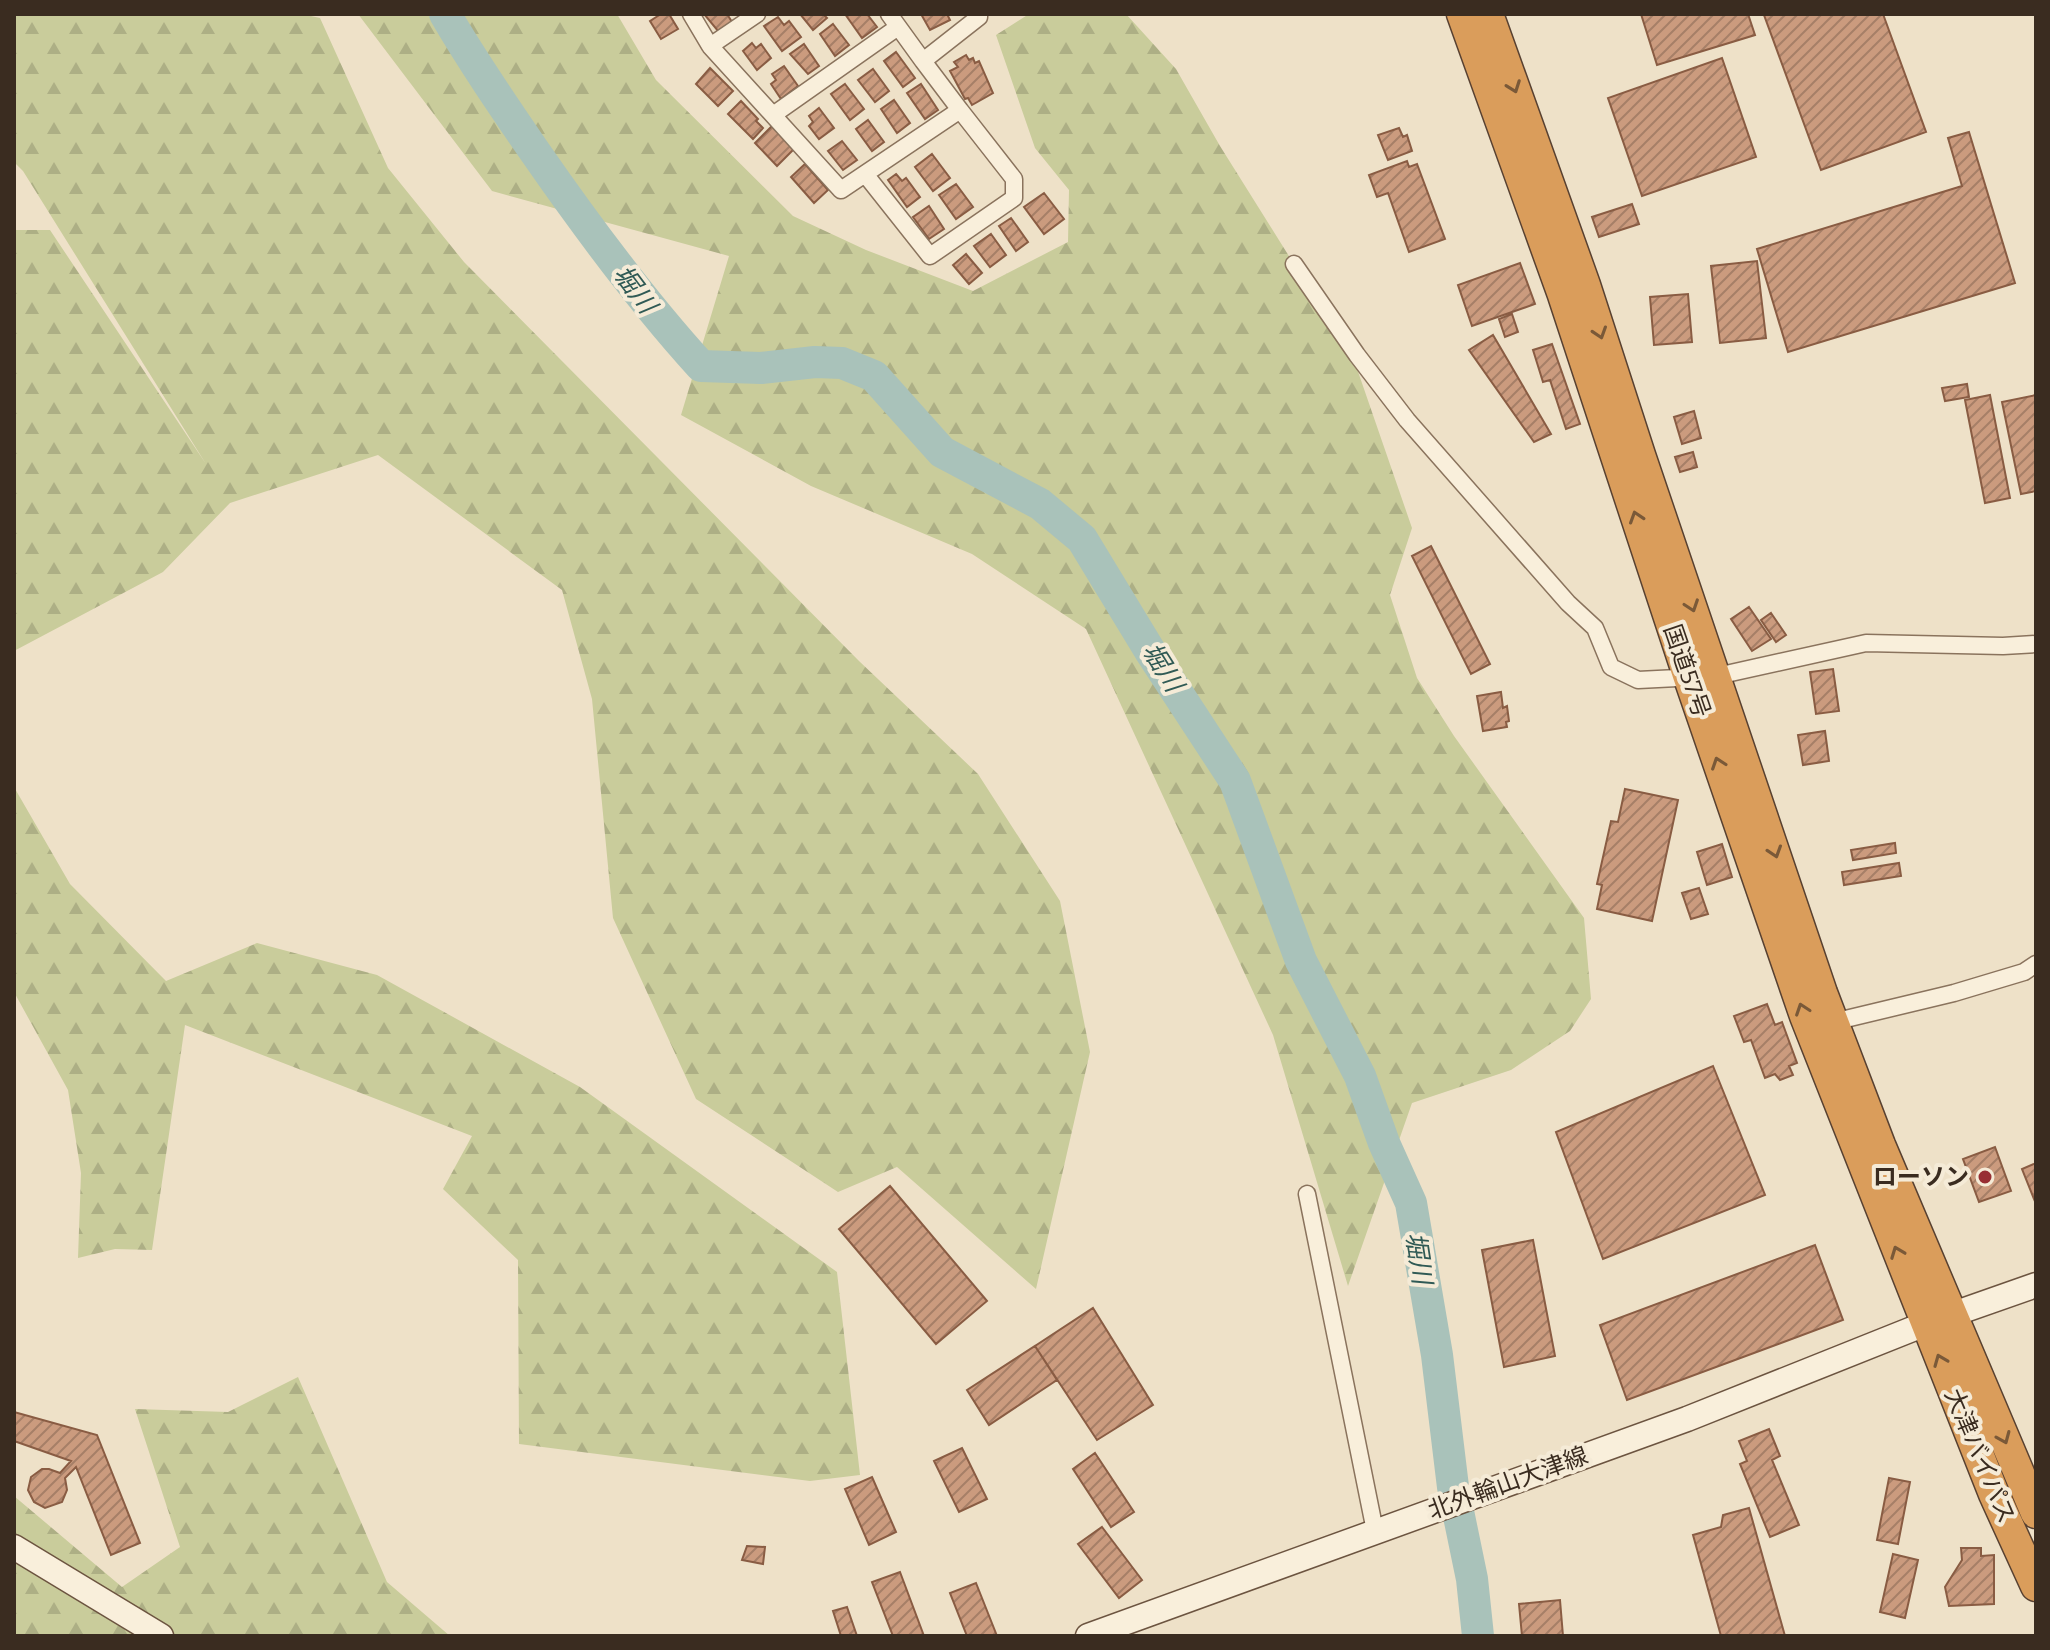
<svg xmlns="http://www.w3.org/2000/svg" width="2050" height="1650" viewBox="0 0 2050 1650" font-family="Bitter,'Noto Sans JP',serif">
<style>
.forest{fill:url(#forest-firs)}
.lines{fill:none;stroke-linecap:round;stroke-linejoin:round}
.river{stroke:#a9c2ba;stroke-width:32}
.building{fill:url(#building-hatch);stroke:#895c43;stroke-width:2}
.street-casing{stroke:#8a735d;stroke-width:19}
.secondary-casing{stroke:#6c5440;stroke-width:27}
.highway-casing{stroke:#584131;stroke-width:33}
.street{stroke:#f9efdb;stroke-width:16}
.secondary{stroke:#f9efdb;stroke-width:24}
.highway{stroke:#da9d5b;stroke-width:30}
.oneway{stroke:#7a5938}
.poi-dot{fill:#982e33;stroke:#f5ebd7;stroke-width:3}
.labels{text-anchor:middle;stroke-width:8;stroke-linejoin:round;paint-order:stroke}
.street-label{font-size:24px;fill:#3a2c20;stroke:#f5ebd7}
.poi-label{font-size:24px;font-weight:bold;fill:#3a2c20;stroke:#f5ebd7;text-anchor:end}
.water-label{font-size:26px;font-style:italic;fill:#305a55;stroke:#f5ebd7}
</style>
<defs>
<pattern id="forest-firs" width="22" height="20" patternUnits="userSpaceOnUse" patternTransform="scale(2)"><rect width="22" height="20" fill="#c9cc9b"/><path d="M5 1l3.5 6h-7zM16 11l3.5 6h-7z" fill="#adaf85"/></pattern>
<pattern id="building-hatch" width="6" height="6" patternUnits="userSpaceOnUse" patternTransform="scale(2)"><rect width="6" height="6" fill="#cb9b7e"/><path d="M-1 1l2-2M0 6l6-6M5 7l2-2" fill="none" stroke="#a67f67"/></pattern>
</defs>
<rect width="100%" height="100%" fill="#eee1c8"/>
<path class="forest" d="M14,14H302L320,18L388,168L464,262L859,661L978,774L1060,901L1090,1052L1036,1289L897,1167L838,1192L696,1099L613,918L592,699L562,590L378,455L230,503L163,572L14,651V230H50L206,464L23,171L14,162Z
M358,14H617L656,80L793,216L866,250L973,291L1068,242L1069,190L1035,148L996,35L1029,14H1126L1176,69L1220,146L1354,360L1412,528L1390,595L1417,678L1454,736L1584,918L1591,999L1570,1031L1511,1070L1412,1103L1348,1286L1273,1035L1086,629L972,554L811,486L681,415L729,256L492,191Z
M14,787L70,884L166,981L257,943L377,975L580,1087L837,1272L860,1475L810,1481L519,1444L518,1260L443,1189L472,1136L185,1025L152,1250L115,1249L78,1258L81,1173L68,1090L14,992Z
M298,1377L387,1582L450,1636H14V1496L122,1587L180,1547L135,1409L228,1412Z"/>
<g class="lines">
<path class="river" d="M445,14C473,62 504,107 535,152C587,227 640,299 701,366L761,368L815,362L842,363L874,376L942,452L1040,504L1082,539L1150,651L1235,781L1301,961L1360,1076L1384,1143L1411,1203L1437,1355L1453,1487L1472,1579L1478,1636"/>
</g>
<path class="building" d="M661,14H669L678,29L661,39L650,21Z
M704,14H727L732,22L718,31Z
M800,14H823L827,18L813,30Z
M845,14H867L877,27L862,38Z
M921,14H947L950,20L930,30Z
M1641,14H1748L1755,35L1657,65Z
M1883,14L1926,132L1821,170L1764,15Z
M778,17L784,25L789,21L801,37L782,51L764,26Z
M833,24L849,45L835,56L820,34Z
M752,43L756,48L761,44L771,58L757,70L743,51Z
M804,44L819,66L808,74L790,54Z
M896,52L915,78L903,87L884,61Z
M966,55L969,60L973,58L975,63L979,61L993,93L972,105L968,98L965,99L950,71L958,67L954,62Z
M1722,58L1756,157L1642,196L1608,98Z
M784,66L798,86L781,99L771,84L776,80L772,74Z
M710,68L733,91L718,106L696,84Z
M873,69L889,91L875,102L858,80Z
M845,84L864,109L850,120L831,94Z
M921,84L938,110L925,119L907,93Z
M894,100L910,123L897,133L881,109Z
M741,101L758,119L756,121L763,128L753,139L728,114Z
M819,108L834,128L819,139L809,126L813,122L809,116Z
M868,120L884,142L872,151L856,129Z
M772,126L794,149L777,166L755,143Z
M1399,128L1403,137L1407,135L1412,151L1388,160L1378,135Z
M1969,132L2015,283L1788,352L1757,249L1962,186L1948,138Z
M842,141L857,160L843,170L828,151Z
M932,154L950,178L933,191L915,167Z
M1407,161L1409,167L1417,164L1445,239L1409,252L1388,193L1377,197L1369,175Z
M805,164L828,190L814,203L791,177Z
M896,174L902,181L906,178L920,197L907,207L888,180Z
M956,184L973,207L956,219L939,195Z
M1044,193L1064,219L1044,234L1024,207Z
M1632,204L1639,224L1599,237L1592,217Z
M929,206L944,229L929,239L913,217Z
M1011,218L1028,242L1016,251L999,226Z
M991,234L1006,255L990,267L974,246Z
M966,254L982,273L969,284L953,265Z
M1757,261L1766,338L1720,343L1711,266Z
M1520,263L1535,304L1472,326L1458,285Z
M1688,294L1692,342L1654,345L1650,297Z
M1512,314L1518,332L1505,337L1499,319Z
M1493,335L1551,434L1534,442L1469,350Z
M1552,344L1580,424L1566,429L1550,380L1543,382L1533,350Z
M1967,384L1969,397L1945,401L1942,388Z
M1990,395L2010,498L1985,503L1965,400Z
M2036,395V491L2021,494L2002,402Z
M1694,411L1701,438L1682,444L1674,417Z
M1693,452L1697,467L1680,472L1675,457Z
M1431,546L1490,664L1471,674L1412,556Z
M1749,607L1771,639L1752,651L1731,619Z
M1771,613L1786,635L1776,642L1761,620Z
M1833,669L1839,711L1816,714L1810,672Z
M1501,692L1503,708L1507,706L1509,721L1506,722L1507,727L1483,731L1477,696Z
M1825,731L1829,761L1803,765L1798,735Z
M1625,789L1678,800L1652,921L1597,909L1602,885L1597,884L1611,821L1618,822Z
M1895,843L1896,853L1853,860L1851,850Z
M1722,844L1732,877L1707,885L1697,852Z
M1899,863L1901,876L1844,885L1842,872Z
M1699,888L1708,914L1691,919L1682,893Z
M1767,1004L1775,1025L1782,1022L1797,1063L1789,1066L1793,1075L1780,1080L1775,1074L1765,1078L1751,1040L1744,1042L1734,1016Z
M1713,1066L1765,1195L1603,1259L1556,1132Z
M1995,1147L2011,1191L1979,1202L1963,1159Z
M2036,1163V1204L2022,1169Z
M890,1186L987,1301L936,1344L839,1229Z
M1533,1240L1555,1356L1504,1367L1482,1250Z
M1815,1245L1843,1320L1627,1400L1600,1325Z
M1093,1308L1153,1405L1097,1440L1035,1346Z
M1035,1346L1057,1380L989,1425L967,1390Z
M14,1412L97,1435L140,1543L111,1555L76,1467L65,1478L67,1490L62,1502L45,1508L34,1502L28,1490L31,1477L42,1469H49L60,1473L71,1461L14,1441Z
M1769,1429L1780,1456L1772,1460L1799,1525L1770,1537L1740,1464L1747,1461L1739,1441Z
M962,1448L987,1499L959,1512L934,1461Z
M1095,1453L1134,1512L1111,1527L1073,1469Z
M872,1477L896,1532L869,1545L845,1489Z
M1889,1478L1910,1482L1898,1544L1877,1540Z
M1749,1508L1785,1636H1721L1693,1535L1721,1527L1723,1515Z
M1102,1527L1142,1580L1119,1598L1078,1544Z
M747,1546L765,1547L763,1564L742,1560Z
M1961,1548H1981V1556L1994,1555V1604L1949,1606L1945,1587L1962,1560Z
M1893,1554L1918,1560L1905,1618L1880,1612Z
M900,1572L924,1636H893L872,1582Z
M976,1583L997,1636H967L950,1593Z
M1560,1600L1563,1636H1522L1519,1604Z
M847,1607L857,1636H841L833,1611Z"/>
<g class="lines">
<defs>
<path id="street" d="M691,14L710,46L757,14
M889,14L923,61L979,17V14
M710,46L841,190L960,110L923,61
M773,115L898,27
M865,174L930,256L1014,198V179L960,110
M1294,264L1357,355L1407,420L1568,603L1595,628L1611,667L1638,680L1717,676L1866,643L2003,646L2036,644
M1833,1022L1954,993L2024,972L2036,964
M1307,1194L1375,1531"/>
<path id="secondary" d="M14,1547L161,1636
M1088,1636L1687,1419L1925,1324L2036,1285"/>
<path id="highway" d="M1462,14L1563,295L1688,675L1805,1016L1994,1494L2036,1586
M1488,14L1585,285L1640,455L1822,993L1880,1145L2036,1513"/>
</defs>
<use href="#street" class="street-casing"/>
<use href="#secondary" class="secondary-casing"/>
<use href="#highway" class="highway-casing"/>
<use href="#street" class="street"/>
<use href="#secondary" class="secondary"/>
<use href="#highway" class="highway"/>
</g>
<defs><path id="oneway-chevron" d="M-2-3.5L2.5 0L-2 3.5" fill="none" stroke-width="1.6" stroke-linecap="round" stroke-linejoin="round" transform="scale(2)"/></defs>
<g class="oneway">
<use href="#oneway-chevron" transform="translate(1514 87) rotate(70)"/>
<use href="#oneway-chevron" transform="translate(1600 333) rotate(72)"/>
<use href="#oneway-chevron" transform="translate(1636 517) rotate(-108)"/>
<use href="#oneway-chevron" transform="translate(1692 606) rotate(71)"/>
<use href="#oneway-chevron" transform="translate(1718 763) rotate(-109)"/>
<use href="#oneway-chevron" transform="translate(1775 852) rotate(72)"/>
<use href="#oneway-chevron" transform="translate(1802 1009) rotate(-109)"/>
<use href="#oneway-chevron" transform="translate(1897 1252) rotate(-111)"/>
<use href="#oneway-chevron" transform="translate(1940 1360) rotate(-112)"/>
<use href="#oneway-chevron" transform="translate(2004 1438) rotate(67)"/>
</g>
<circle class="poi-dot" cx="1985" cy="1177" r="8"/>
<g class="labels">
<g class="street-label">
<text transform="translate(1687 671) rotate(71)" y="8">国道57号</text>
<text transform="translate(1980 1456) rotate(67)" y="8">大津バイパス</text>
<text transform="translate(1508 1483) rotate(-20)" y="8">北外輪山大津線</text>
</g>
<g class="poi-label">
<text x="1969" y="1185">ローソン</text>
</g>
<g class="water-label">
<text transform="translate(635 289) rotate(53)" y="9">堀川</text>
<text transform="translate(1163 667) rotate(58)" y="9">堀川</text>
<text transform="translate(1419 1258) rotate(81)" y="9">堀川</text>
</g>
</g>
<rect width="2050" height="1650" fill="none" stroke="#3a2c20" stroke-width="32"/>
</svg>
